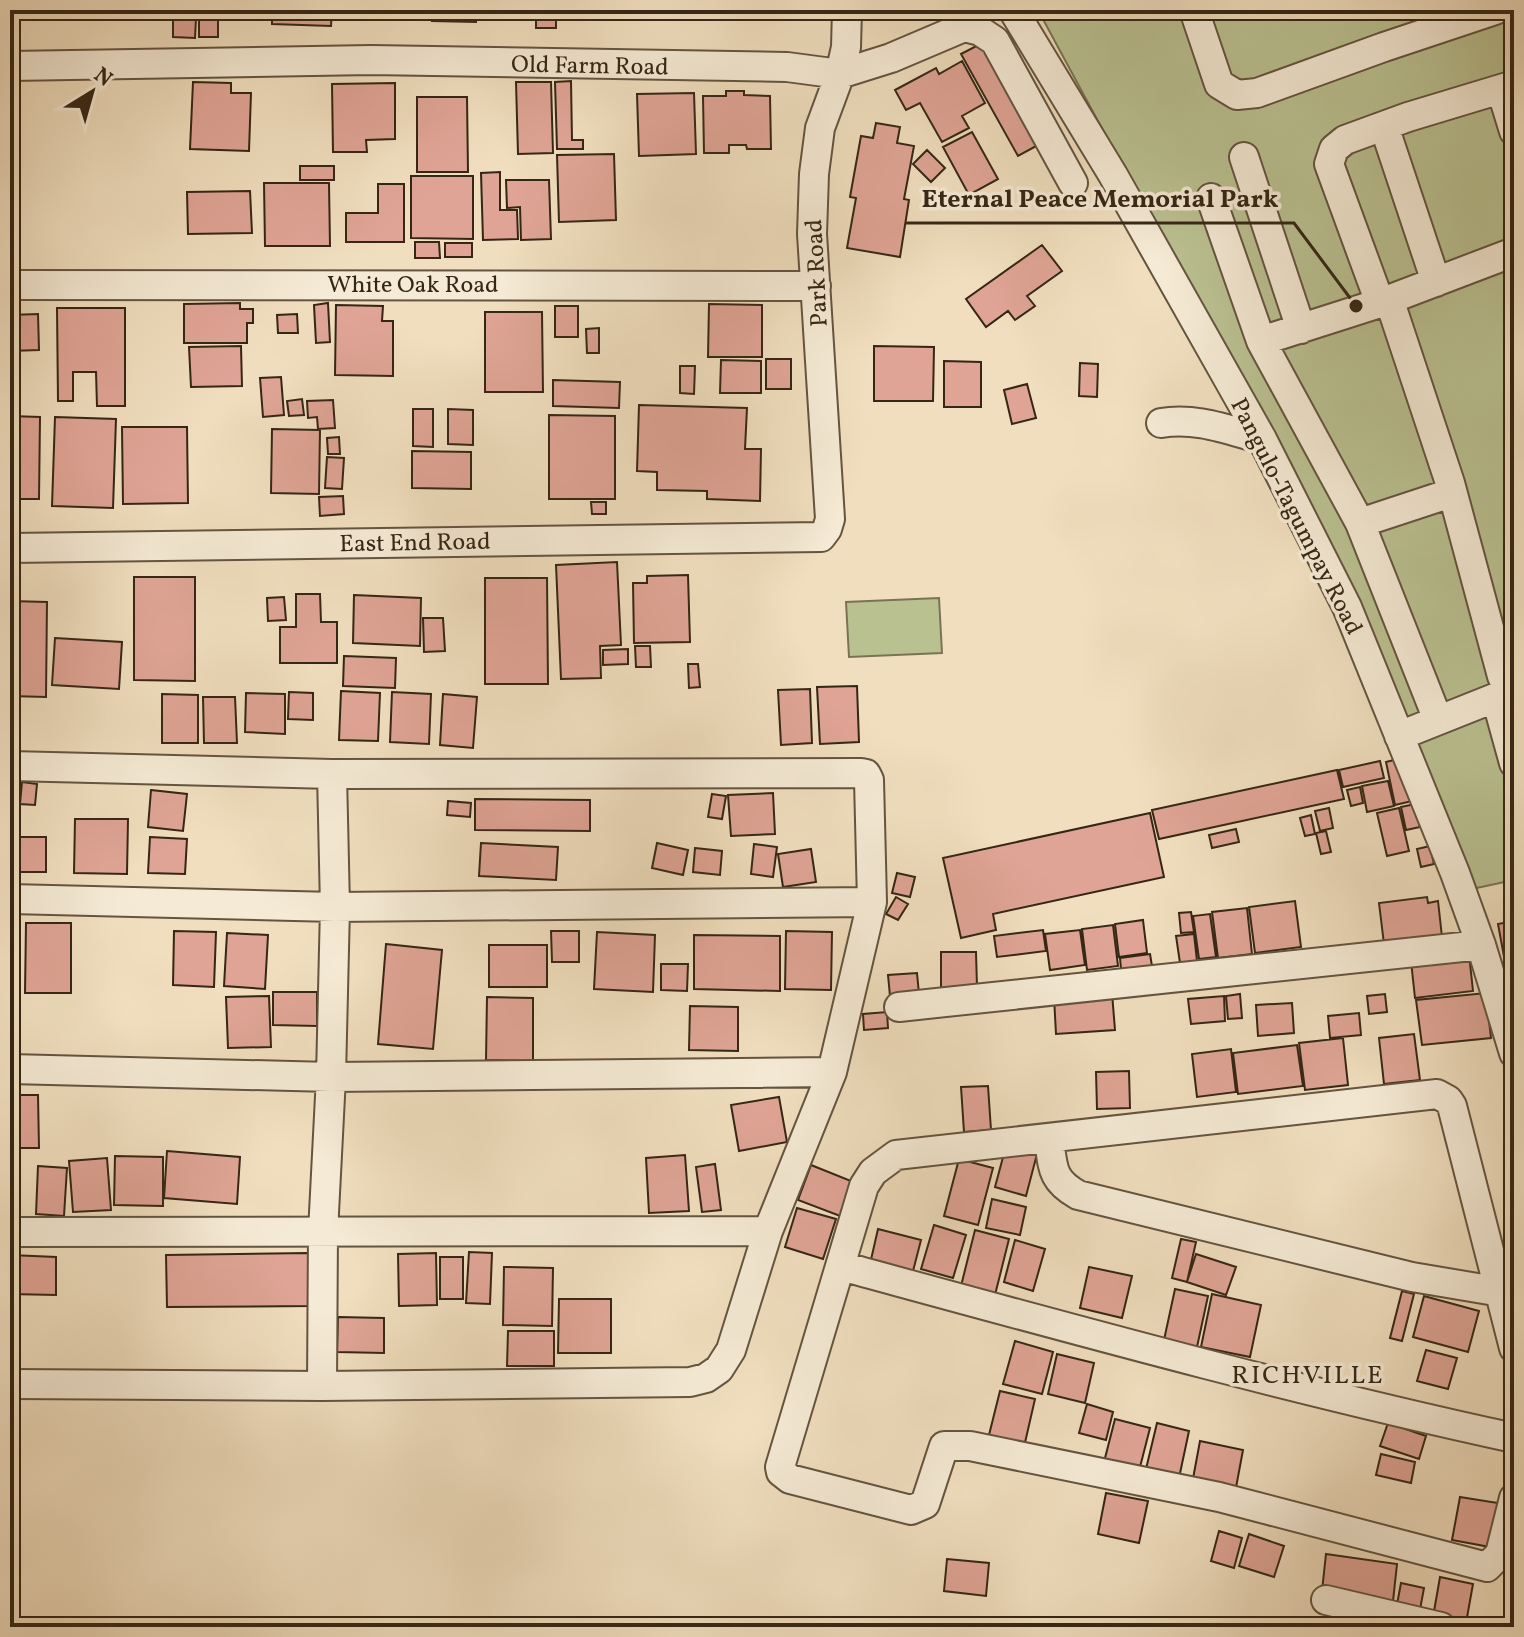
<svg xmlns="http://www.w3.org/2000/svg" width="1524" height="1637" viewBox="0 0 1524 1637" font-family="Vollkorn,serif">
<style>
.green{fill:#bac191;stroke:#787453;stroke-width:2}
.building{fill:#dfa495;stroke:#352615;stroke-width:2}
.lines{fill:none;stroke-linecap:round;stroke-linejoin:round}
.minor-casing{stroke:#64543f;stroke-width:32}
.minor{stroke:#f5ead5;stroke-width:28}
.labels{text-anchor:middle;stroke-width:7;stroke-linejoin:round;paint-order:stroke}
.street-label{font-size:24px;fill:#352615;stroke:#f5ead5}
.neighbourhood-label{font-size:26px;letter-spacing:2px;fill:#352615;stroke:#f5ead5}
.leader{fill:none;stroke:#352615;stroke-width:3}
.callout-dot{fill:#352615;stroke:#f5ead5;stroke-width:3}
.callout-label{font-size:26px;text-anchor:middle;font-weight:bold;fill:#352615;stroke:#f5ead5;stroke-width:7;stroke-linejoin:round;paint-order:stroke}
</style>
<rect width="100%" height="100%" fill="#f0debe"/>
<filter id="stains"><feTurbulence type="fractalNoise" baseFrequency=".0025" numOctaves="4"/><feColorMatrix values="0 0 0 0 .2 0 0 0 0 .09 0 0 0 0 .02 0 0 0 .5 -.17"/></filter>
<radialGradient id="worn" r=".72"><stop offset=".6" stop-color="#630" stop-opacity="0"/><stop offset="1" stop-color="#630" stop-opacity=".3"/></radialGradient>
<path class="green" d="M1038,10H1514V880L1467,890L1358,603Z
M939,598L942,653L849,657L846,602Z"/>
<path class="building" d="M126,10H157V19H126Z
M272,10H332L331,26L272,24Z
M341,10H395L394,19L341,17Z
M433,10H476V22L432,21Z
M514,10H556V28H536V10Z
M199,17H218V37H199Z
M173,18H196L195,38L173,37Z
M982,43L1038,145L1018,156L961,54Z
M962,61L985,103L962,116L969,128L942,142L920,103L906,110L895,90L936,68L939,74Z
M571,81L572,140H583V149H557L555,82Z
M193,82L231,83V93H251L249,151L190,149Z
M516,82H551L553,153L518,154Z
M395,83V139L366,140L367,152H333L332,84Z
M726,91H744V95L770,96L771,149H747L746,145H729V153H704L703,96H726Z
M694,93L696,154L639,156L637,94Z
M417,97H467L468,172H417Z
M876,123L900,127L897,143L914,146L904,199L909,200L900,257L847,248L856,198L850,197L861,136L873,138Z
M972,132L998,179L969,195L943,147Z
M927,150L945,168L931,182L913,164Z
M614,154L616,220L559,222L557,155Z
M300,166H334V180H300Z
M500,172V210H517L518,239L483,240L481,173Z
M411,176H473V239L411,238Z
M506,180H549L551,239L521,240L520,207L507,208Z
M264,183H329L330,246H265Z
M378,184H404V242H346V213H378Z
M250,191L252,233L188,234L187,192Z
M415,242H439L440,258H415Z
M445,243H472V257H445Z
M1042,245L1062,271L1027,296L1035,306L1015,320L1008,311L986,327L966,299Z
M240,303V309H253V323H247V343H184V304Z
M328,303L330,342L316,343L314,305Z
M709,304L762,305V357H708Z
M336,305L383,306L382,321H393V376L335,375Z
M555,306H578V337H555Z
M57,308H125V406H97L96,372H73V401H58Z
M485,312H542L543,392H485Z
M38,314L39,350L10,351V315Z
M297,314L298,333H278L277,315Z
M599,328V353H587L586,329Z
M241,346L242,386L191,387L189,347Z
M874,346L934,347L933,401H874Z
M766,359H791V389H766Z
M721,360L761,361V393H720Z
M944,361L981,362V407H944Z
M1080,363L1098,364L1097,397L1079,396Z
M680,366H695L694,394L680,393Z
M281,377L284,415L263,417L260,378Z
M553,380L620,382L619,408L553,406Z
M1027,384L1036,418L1012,424L1004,390Z
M302,399L304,415L289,416L287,401Z
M333,400L335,428L318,429L317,417L308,418L307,401Z
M639,405L747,408L745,449H761L760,501L707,499V491L657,490V472L637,471Z
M413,409H433V447L413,446Z
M448,409L473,410V445L448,444Z
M549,415L615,416V499H549Z
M10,416L40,417L39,499H10Z
M55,417L116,419L113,508L52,506Z
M122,427H187L188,503L123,504Z
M272,429L320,430L319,494L271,493Z
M339,437L340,454H328L327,438Z
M412,451L471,452V489L412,488Z
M327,457L344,458L342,489L325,488Z
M343,496L344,514L320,516L319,497Z
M591,502H606V514H592Z
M617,562L621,645L600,646L601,678L561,679L556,565Z
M688,575L690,642L634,643L633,583H647V576Z
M134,577H195V681L134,680Z
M485,578H547L548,684H485Z
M296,594H320L321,622H337V663H280V627H296Z
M354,595L421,598L420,646L353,643Z
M284,597L286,620L268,621L267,598Z
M10,601L47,602L46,697L10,696Z
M423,618H443L445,651L424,652Z
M55,638L122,642L119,689L52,685Z
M635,646H650L651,667H636Z
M628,649V664L603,665V650Z
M344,656L396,658L395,688L343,686Z
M688,664H698L700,687L689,688Z
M857,686L859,742L820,744L817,687Z
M810,689L812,743L781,745L778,690Z
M341,691L380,693L378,741L339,740Z
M289,692L313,693V720L288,719Z
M392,692L431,694L429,744L390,742Z
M246,693L285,694V734L245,732Z
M162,694L198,695V743H162Z
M443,694L477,697L473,748L440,745Z
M203,697H235L237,743H204Z
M1402,758L1412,801L1395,805L1386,762Z
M1380,761L1384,778L1343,787L1339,770Z
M1337,770L1344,799L1159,839L1152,810Z
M1388,781L1394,806L1367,812L1362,786Z
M10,782H19V825H10Z
M22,782L37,784L35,805L20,804Z
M1360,787L1363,803L1351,806L1347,790Z
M151,790L187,794L183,831L148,827Z
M773,793L775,834L731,836L728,795Z
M712,794L726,796L722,819L708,817Z
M475,799L590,800V831L475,830Z
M448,801L471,803L470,817L447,815Z
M1415,804L1420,827L1406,830L1401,807Z
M1329,808L1333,828L1320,831L1315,811Z
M1399,808L1409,851L1387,856L1377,813Z
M1150,813L1164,877L993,914L996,930L961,938L943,858Z
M1311,815L1315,834L1305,836L1300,818Z
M75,819H128L127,874L74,873Z
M1236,829L1239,842L1212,848L1209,835Z
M1326,831L1331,852L1321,854L1316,833Z
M10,837H46V872H10Z
M150,837L187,839L185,874L148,873Z
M481,843L558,847L556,880L479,876Z
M657,843L688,850L683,875L652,868Z
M754,844L777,847L773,877L751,874Z
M1430,846L1434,864L1421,867L1417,849Z
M695,848L722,851L720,875L693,872Z
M811,849L816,882L783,887L778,854Z
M897,873L915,877L910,897L892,893Z
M896,897L908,904L898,920L886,914Z
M1427,897L1428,903L1438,901L1442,937L1384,944L1379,903Z
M1295,901L1301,947L1255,953L1249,907Z
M1247,908L1252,954L1218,958L1212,912Z
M1191,912L1194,932L1181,933L1179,913Z
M1210,914L1216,957L1199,959L1193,916Z
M1143,920L1147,953L1119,957L1115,924Z
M1514,921V960L1505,962L1498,924Z
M26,923H71V993H25Z
M1113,925L1118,966L1087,970L1082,929Z
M1043,930L1046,951L997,957L994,936Z
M1080,930L1085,965L1050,970L1045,934Z
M174,931L216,932L214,987L173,985Z
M551,931H579V962H552Z
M786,931L832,932L831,990L785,989Z
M597,932L655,935L653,992L594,989Z
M227,933L268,935L265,989L224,986Z
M1194,934L1197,961L1180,963L1176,936Z
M694,935L780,936V991L694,989Z
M386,944L442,950L433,1049L378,1044Z
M489,945H547V987H489Z
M941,952H976L977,987L941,988Z
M1150,954L1152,966L1121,969L1120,958Z
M1469,954L1473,991L1415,998L1411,961Z
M661,964H688L687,991L661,990Z
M917,973L919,994L890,996L888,975Z
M273,992H317V1026L273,1025Z
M1112,993L1115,1030L1056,1034L1054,997Z
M1486,993L1491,1038L1422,1045L1416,1000Z
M1240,994L1242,1018L1228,1019L1226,996Z
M1385,994L1387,1012L1369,1014L1367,996Z
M269,996L271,1047L228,1048L226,997Z
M1224,996L1225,1021L1191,1024L1188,999Z
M487,997L533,998V1061L486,1060Z
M1292,1003L1294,1033L1258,1036L1256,1005Z
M690,1006L738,1007V1051L689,1050Z
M887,1012L888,1028L864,1030L863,1014Z
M1359,1013L1361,1035L1330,1038L1328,1016Z
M1414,1034L1420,1080L1384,1084L1379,1038Z
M1343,1038L1348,1085L1305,1090L1299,1043Z
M1297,1045L1303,1086L1238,1094L1233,1053Z
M1231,1049L1236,1092L1197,1097L1192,1054Z
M1129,1071L1130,1108L1097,1109L1096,1072Z
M988,1086L991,1130L964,1132L961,1087Z
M10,1095H38L39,1148H10Z
M779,1097L787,1142L739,1151L731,1105Z
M1006,1146L1037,1154L1026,1196L995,1187Z
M167,1151L240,1157L237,1204L164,1198Z
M685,1155L689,1211L649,1213L646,1158Z
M115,1156L163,1157V1206L114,1205Z
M107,1158L111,1210L73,1212L69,1161Z
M959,1159L993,1168L978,1225L944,1216Z
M715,1164L721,1210L702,1212L696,1167Z
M811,1165L861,1185L848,1219L798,1200Z
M38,1166L67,1168L64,1216L36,1214Z
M992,1199L1026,1207L1020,1235L986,1228Z
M797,1208L836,1219L823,1259L785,1247Z
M934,1225L966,1235L953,1278L921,1269Z
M878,1229L921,1240L912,1275L870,1264Z
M975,1230L1009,1239L995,1295L961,1286Z
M1181,1239L1196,1242L1187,1282L1172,1278Z
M1015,1240L1045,1249L1033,1291L1004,1282Z
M469,1252L492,1253L490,1304L466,1303Z
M309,1253L311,1306L167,1307L166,1255Z
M436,1253L437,1305L399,1306L398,1254Z
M1196,1254L1236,1267L1226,1295L1187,1282Z
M10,1255L56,1257V1295L10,1294Z
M440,1257H463V1299H440Z
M504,1267L553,1268L552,1326L503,1325Z
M1089,1267L1132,1276L1122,1318L1080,1308Z
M1175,1289L1208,1296L1197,1347L1164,1340Z
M1402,1291L1414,1294L1402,1341L1390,1338Z
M1212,1294L1261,1305L1250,1357L1201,1347Z
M1424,1296L1479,1311L1468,1352L1413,1337Z
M559,1299H611V1353H558Z
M338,1317L384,1318V1353L337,1352Z
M508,1331H554V1366H507Z
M1015,1341L1053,1352L1042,1394L1003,1384Z
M1426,1350L1457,1358L1448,1389L1417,1381Z
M1057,1354L1094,1363L1085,1403L1048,1394Z
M1000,1391L1035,1399L1024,1447L988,1439Z
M1087,1404L1113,1412L1106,1440L1079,1433Z
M1115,1419L1150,1428L1139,1471L1104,1462Z
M1157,1423L1189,1431L1179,1478L1146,1469Z
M1388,1423L1426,1436L1419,1459L1380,1446Z
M1200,1441L1243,1450L1235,1493L1192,1484Z
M1381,1454L1415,1462L1411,1483L1376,1475Z
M1106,1493L1148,1501L1139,1543L1098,1534Z
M1460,1497L1498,1503L1490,1547L1452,1540Z
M1219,1531L1242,1538L1234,1568L1211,1561Z
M1249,1534L1284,1546L1274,1577L1239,1566Z
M1326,1554L1397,1564L1393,1601L1322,1591Z
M947,1559L989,1563L986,1596L944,1591Z
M1440,1577L1473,1584L1466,1623L1433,1617Z
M1401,1583L1424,1588L1419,1615L1396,1610Z"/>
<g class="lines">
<defs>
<path id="minor" d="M1013,10L1113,175L1262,439L1347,607L1455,873L1481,945L1514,1053
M1194,10L1219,84L1237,95L1257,93L1384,47L1495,10
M10,66L371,60L787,67L840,74L891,58L964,27L980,31L995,41L1073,183
M1501,89L1514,131
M1384,126L1436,282
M1244,157L1301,329
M1211,198L1261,341L1360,523L1438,720
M10,285L816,286
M1389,299L1450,483L1502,676L1506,685L1514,691
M1380,303L1329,164L1334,149L1345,140L1408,117L1514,85
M1261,341L1380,303L1514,252
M1161,423C1196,417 1228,430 1262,439
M1360,523L1451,493
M10,548L821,537L827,529L830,519L812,234L814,174L820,128L840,74L846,47L847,10
M1496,698L1514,763
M1399,736L1512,691
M10,766L332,774L861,773L866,774L869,780L872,902L832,1072L331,1077L10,1069
M10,899L335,907L872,902
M899,1007L1481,945
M1049,1139C1053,1167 1051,1180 1078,1195L1412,1277L1501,1292
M10,1232L768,1231
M841,1266C1065,1327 1288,1389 1514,1438
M1514,1348L1452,1106L1448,1100L1437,1094L896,1155L873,1172L864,1186L780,1467L781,1472L790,1479L911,1510L925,1504L944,1446H970L1219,1497L1487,1567L1500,1554L1514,1498
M10,1384L322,1386L690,1382L706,1378L719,1369L731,1350L768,1231L832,1072
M322,1386L323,1232L331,1077L335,907L332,774
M1326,1600L1441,1627"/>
</defs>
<use href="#minor" class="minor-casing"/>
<use href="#minor" class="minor"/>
</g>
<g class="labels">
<g class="street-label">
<text transform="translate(590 65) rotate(1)" y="8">Old Farm Road</text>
<text transform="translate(816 273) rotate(-93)" y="8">Park Road</text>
<text x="413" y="292">White Oak Road</text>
<text transform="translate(1297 516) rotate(63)" y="8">Pangulo-Tagumpay Road</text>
<text transform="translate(415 542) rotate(-1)" y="8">East End Road</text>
</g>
<g class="neighbourhood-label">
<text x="1308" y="1383">RICHVILLE</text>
</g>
</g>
<path class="leader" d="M1356 306L1294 223H905"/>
<circle class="callout-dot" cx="1356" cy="306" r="8"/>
<g class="callout-label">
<text x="1100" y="207">Eternal Peace Memorial Park</text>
</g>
<rect width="1524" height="1637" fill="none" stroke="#f0debe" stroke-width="40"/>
<rect x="12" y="12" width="1500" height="1613" fill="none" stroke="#352615" stroke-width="4"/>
<rect x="20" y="20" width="1484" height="1597" fill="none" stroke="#352615" stroke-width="2"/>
<g transform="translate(92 92) rotate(37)" stroke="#f5ead5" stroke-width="6" paint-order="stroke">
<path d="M0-6L14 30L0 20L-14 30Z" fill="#352615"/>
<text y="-12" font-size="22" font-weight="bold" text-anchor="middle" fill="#352615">N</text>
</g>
<rect width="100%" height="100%" filter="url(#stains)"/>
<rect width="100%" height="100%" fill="url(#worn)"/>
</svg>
